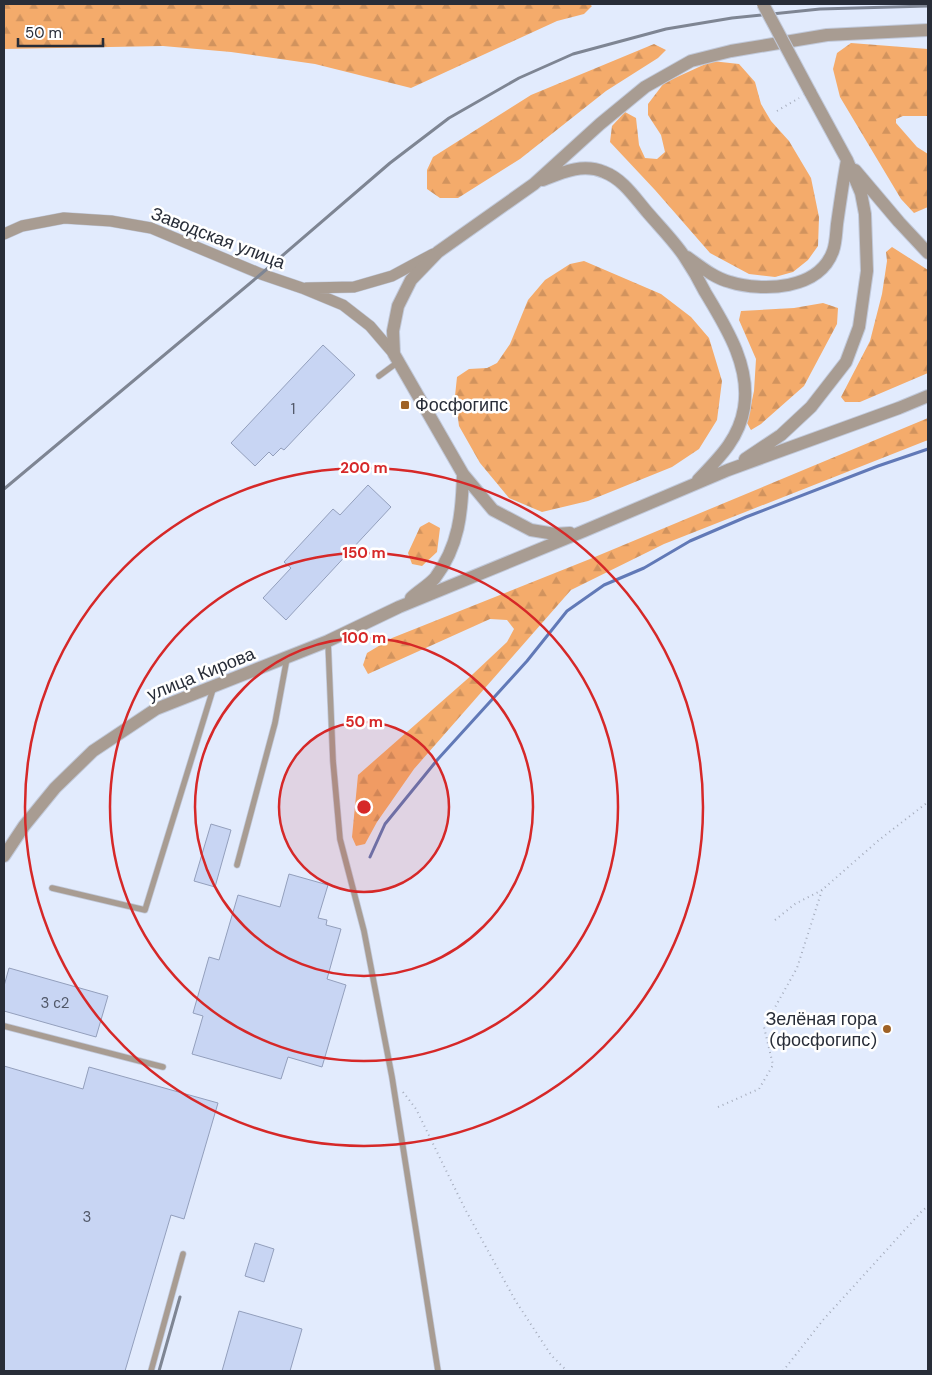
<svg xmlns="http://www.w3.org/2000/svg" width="932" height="1375" viewBox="0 0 932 1375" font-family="'DM Sans',sans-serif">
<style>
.forest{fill:url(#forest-firs)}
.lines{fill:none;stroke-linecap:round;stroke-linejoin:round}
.stream{stroke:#6179b7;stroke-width:3}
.building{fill:#c8d5f3;stroke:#939fbc}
.service-casing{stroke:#c1c9da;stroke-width:7}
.minor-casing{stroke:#c1c9da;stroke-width:12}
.tertiary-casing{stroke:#c1c9da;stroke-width:14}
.path{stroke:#a5acbc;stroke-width:2;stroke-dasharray:1 4;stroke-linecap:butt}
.service{stroke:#a89c92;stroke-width:5.5}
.minor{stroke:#a89c92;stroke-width:11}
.tertiary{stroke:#a89c92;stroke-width:12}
.rail{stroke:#7e8593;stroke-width:3}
.tertiary-bridge-casing{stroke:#c1c9da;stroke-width:14;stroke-linecap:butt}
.tertiary-bridge{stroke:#a89c92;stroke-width:12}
.ring{fill:none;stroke:#d62828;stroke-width:2.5}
.poi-dot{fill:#9f6226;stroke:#fff;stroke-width:2}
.labels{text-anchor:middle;stroke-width:5;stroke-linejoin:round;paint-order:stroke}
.number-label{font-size:15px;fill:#505767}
.street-label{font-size:18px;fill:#282d38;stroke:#fff}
.poi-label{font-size:18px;fill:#282d38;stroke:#fff;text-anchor:start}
.centre{fill:#d62828;stroke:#fff;stroke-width:2.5}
.ring-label{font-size:15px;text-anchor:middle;font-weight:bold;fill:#d62828;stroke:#fff;stroke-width:5;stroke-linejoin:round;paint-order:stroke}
</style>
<defs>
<pattern id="forest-firs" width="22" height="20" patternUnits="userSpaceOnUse" patternTransform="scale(1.25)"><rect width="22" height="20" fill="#f4ab6b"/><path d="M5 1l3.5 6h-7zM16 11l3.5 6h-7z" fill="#d1935e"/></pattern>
</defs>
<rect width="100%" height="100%" fill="#e2ebfd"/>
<path class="forest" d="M4,4H589L592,6L584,14L557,21L411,88L315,64L231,52L163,46L4,49Z
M851,43L928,49V116H903L896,119V123L917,147L928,154V207L914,213L901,199L840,97L833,69L837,53Z
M654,44L666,50L658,58L606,91L520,159L458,198H440L427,189V170L433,157L531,95Z
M712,61L739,64L755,82L761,104L771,121L789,141L811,178L819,217L818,246L808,260L793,272L775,277L749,274L710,253L655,190L610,142L612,126L625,112L636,118L639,145L645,158L657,159L665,152L661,135L648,115V104L664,83Z
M892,247L928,270V373L860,402H845L841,397L870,341L882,294L887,261L886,252Z
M584,261L661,294L691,317L709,338L722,381L717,420L699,449L672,467L588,501L542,512L509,498L480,463L459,426L455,396L457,377L469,369L487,368L497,363L510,344L528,300L545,280L570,264Z
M823,303L838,308L837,324L804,386L761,424L751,430L747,423L754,391L756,359L739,320L741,311L794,308Z
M928,418V440L664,544L571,590L414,769L377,822L365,844L356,846L352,837L358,775L473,674L507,642L514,629L507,620L490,619L368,674L363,665L367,653L392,638L590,559Z
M429,522L440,528L437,552L422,566L412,564L408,553L420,527Z"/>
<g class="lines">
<path class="stream" d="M370,857L385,824L438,759L527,661L567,611L604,585L644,568L690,541L746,517L878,466L928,449"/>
</g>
<path class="building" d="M323,345L355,375L284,450L281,448L273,456L269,452L255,466L231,443Z
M368,485L391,507L286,620L263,598L291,568L284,562L333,509L340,515Z
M211,824L231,830L215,887L194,881Z
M289,874L328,885L318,918L327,920L326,925L341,929L327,979L346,985L322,1067L288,1057L281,1079L192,1054L203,1016L193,1013L209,957L219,960L238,895L280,907Z
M9,968L108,996L96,1037L4,1011V986Z
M4,1066L83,1089L89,1067L218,1103L184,1219L171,1215L125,1371H4Z
M255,1243L274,1249L264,1282L245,1276Z
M239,1311L302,1329L290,1371H222Z"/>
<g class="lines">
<defs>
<path id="service" d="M379,376L398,362
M328,641L333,761L340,839L364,931L392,1077L438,1371
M237,865L275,723L287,658
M52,888L145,910L214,686
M4,1026L163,1067
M151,1371L183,1254"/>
<path id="minor" d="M4,234L22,226L64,218L111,221L151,228L261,274L302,288L343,305L370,326L394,354
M306,288L354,287L392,276L433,254"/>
<path id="tertiary" d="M855,170L899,222L928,253
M543,180C563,172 583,163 604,172C623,179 635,198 648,213C660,227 674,241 684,256C692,268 699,280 705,292C726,327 751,366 744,408C739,439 719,458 698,480
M687,257C700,266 714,278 730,282C763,292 819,290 833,251C836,243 836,233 837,224C840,203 843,182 847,160
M745,459L781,435L811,407L846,362L859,327L867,271L865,214L861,193L847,160L810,92
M570,533L555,534L531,530L493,510L463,474L394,354L393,331L398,306L411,280L438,252L534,184L600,124L645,87L691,61L731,51L827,35L928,30
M411,598C418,591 429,585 435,578C459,546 462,513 463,474
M4,856L24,826L55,788L93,751L156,709L328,641L399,607L584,531L728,470L899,408L928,396"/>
</defs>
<use href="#service" class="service-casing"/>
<use href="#minor" class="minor-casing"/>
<use href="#tertiary" class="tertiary-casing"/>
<path class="path" d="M777,111L799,98
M775,920L795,904L822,890
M403,1092L416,1109L465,1209L515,1300L551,1355L567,1371
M718,1107L759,1089L773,1065L764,1027L797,968L822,890L879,840L928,802
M783,1371L823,1320L922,1211L928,1206"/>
<use href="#service" class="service"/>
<use href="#minor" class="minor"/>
<use href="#tertiary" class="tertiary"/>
<path class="rail" d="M4,489L261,274L390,163L449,118L519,78L573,54L666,29L732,18L820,9L928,6
M159,1371L180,1297"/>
<defs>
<path id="tertiary-bridge" d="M763,4L810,92"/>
</defs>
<use href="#tertiary-bridge" class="tertiary-bridge-casing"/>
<use href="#tertiary-bridge" class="tertiary-bridge"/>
</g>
<circle cx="364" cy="807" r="85" fill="#d62828" fill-opacity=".12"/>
<g class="ring">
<circle cx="364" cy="807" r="85"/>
<circle cx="364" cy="807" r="169"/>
<circle cx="364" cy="807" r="254"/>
<circle cx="364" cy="807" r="339"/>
</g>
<g class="poi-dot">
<rect x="400" y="400" width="10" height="10" rx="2.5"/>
<circle cx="887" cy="1029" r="5"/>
</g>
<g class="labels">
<g class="number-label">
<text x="293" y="414">1</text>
<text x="55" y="1008">3 с2</text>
<text x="87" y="1222">3</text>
</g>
<g class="street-label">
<text transform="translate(218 238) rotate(21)" y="6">Заводская улица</text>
<text transform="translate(201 674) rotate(-22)" y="6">улица Кирова</text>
</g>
<g class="poi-label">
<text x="415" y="411">Фосфогипс</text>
<text x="877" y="1025" text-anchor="end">Зелёная гора<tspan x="877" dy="21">(фосфогипс)</tspan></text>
</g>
</g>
<circle cx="364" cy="807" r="8" class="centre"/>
<g class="ring-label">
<text x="364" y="473">200 m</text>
<text x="364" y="558">150 m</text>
<text x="364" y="643">100 m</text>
<text x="364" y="727">50 m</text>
</g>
<rect width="932" height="1375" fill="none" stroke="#282d38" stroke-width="10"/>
<path d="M18 38v8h85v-8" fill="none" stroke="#282d38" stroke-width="2.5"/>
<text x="25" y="38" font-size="15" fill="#282d38" stroke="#ffffff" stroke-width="4" paint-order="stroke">50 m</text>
</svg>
